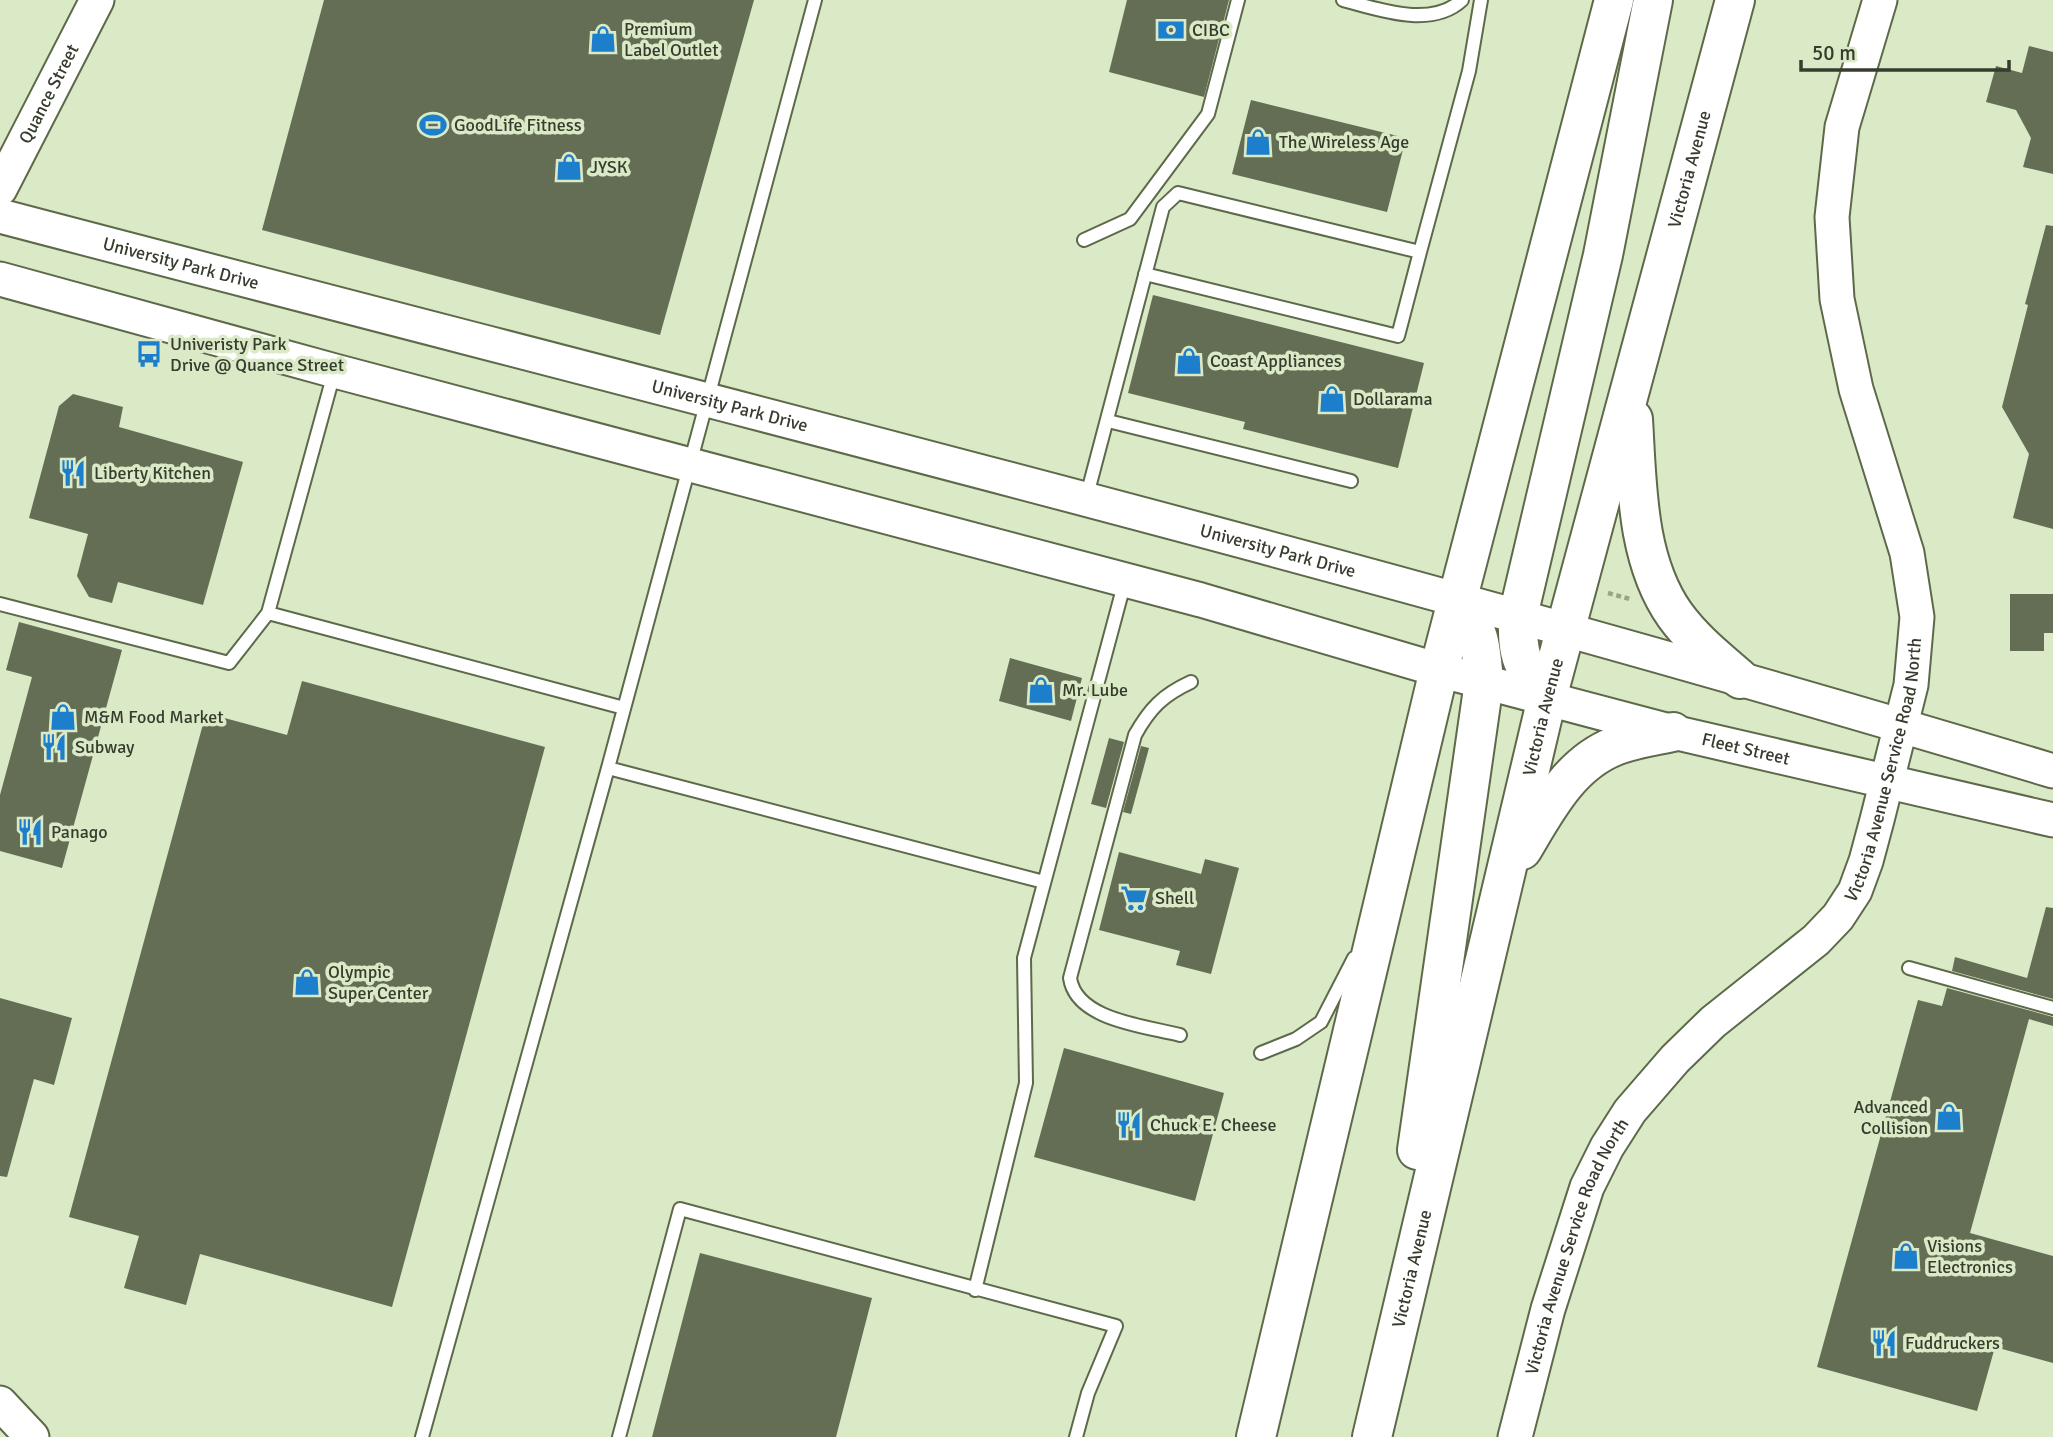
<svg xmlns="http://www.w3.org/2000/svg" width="2053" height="1437" viewBox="0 0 2053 1437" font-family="Signika,sans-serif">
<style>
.building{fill:#636e54}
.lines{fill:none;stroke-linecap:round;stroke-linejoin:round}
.lane-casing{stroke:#5d694a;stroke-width:16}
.secondary-casing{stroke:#5d694a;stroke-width:37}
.highway-casing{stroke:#5d694a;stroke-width:42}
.path{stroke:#99a58a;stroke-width:4.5;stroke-dasharray:5 3.5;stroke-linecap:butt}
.lane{stroke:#fff;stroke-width:12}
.secondary{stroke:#fff;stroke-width:33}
.highway{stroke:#fff;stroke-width:38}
.labels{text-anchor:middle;stroke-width:7;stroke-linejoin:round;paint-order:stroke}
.poi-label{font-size:18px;fill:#363c2e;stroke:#daeac6;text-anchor:start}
.street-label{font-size:18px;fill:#363c2e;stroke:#daeac6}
</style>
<rect width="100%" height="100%" fill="#daeac6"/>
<path class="building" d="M324,0H754L660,335L262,230Z
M1127,0H1229L1204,97L1109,72Z
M2029,46L2053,52V174L2023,167L2031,138L2016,110L1986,102L1996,66L2022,73Z
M1251,100L1406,138L1387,212L1232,174Z
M2046,225L2053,226V529L2013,518L2029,454L2002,407L2028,305L2025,304Z
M1153,295L1424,363L1398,468L1243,429L1245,422L1128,393Z
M73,394L123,407L119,427L243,462L203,605L118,582L112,603L89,597L77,576L88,534L29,518L59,406Z
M2010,594H2053V633H2044V651H2010Z
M19,622L122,650L62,868L0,851V795L32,677L6,670Z
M1010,658L1082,678L1071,721L999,701Z
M302,681L545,747L392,1307L200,1254L186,1305L124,1288L139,1236L69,1217L206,713L287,735Z
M1109,738L1124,742L1106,808L1091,804Z
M1141,746L1149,748L1131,814L1123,812Z
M1119,852L1201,874L1205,859L1239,868L1211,974L1176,965L1180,951L1099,930Z
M2046,907L2053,908V999L1952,971L1955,957L2027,978Z
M1947,988L2053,1017V1026L2029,1019L1970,1233L2053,1256V1363L1995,1347L1977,1411L1817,1367L1918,1000L1942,1006Z
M0,998L72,1018L54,1085L34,1079L7,1177L0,1176Z
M1064,1048L1224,1093L1195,1201L1034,1157Z
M700,1253L872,1298L836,1437H652Z"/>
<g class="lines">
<defs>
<path id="lane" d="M1343,0C1378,9 1431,29 1462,0
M1084,240L1130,219L1208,114L1238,0
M1145,274L1398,336L1420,252
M1108,421L1351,481
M1086,499L1163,207L1178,193L1420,252L1469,71L1481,0
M0,604L229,663L268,613L334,373
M268,613L624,708
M608,768L1044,882
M1909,968L2053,1008
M1180,1035C1145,1026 1076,1020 1070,978L1135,735C1150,708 1163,695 1191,682
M1261,1053L1296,1039L1321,1022L1354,958
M975,1290L1026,1083L1024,958L1125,581
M422,1437L608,768L815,0
M619,1437L680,1209L1116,1326L1088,1393L1076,1437"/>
<g id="secondary">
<path id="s1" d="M0,189L97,0"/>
<path id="s2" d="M0,216C685,396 1374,566 2053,771"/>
<path id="s3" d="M0,279L335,371L1201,600L1439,670L1673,732L2053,820"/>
<path d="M0,1403L32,1437"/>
<path id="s4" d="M1515,1437L1548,1309L1587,1187L1607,1147L1630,1111L1675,1059L1713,1022L1816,940L1838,917L1855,891L1866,861L1877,820L1911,685L1917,617L1907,553L1856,389L1837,299L1832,217L1842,127L1880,0"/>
</g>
<g id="highway">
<path d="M1633,419C1637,484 1636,560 1675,615C1693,640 1717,659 1740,679"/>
<path d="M1547,698C1522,665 1517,659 1518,616L1603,255L1653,0"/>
<path d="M1522,850C1546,810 1569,764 1615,746C1633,739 1654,736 1673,732"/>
<path d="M1417,1150L1484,682C1481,644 1480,631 1458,599"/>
<path d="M1256,1437L1439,670L1614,0"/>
<path id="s5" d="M1372,1437L1547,698L1735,0"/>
</g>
</defs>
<use href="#lane" class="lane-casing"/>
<use href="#secondary" class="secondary-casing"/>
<use href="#highway" class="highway-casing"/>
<path class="path" d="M1608,593L1630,599"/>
<use href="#lane" class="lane"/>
<use href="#secondary" class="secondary"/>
<use href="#highway" class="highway"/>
</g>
<defs>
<symbol id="bank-bare" viewBox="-9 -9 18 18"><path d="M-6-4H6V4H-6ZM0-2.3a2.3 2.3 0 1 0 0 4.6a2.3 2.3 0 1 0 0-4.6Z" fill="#1d7fcb" stroke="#daeac6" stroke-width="2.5" paint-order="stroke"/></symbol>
<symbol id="shop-bare" viewBox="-9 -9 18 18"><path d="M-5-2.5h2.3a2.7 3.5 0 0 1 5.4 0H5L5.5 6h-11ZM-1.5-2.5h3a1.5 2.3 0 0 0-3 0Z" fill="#1d7fcb" stroke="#daeac6" stroke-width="2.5" paint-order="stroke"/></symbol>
<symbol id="stadium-bare" viewBox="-9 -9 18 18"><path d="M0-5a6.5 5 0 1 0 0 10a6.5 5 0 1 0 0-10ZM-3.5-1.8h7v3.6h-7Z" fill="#1d7fcb" stroke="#daeac6" stroke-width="2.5" paint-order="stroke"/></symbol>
<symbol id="bus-bare" viewBox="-9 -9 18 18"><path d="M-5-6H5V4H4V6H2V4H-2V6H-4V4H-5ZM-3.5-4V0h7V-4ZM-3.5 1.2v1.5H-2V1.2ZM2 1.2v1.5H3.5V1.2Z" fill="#1d7fcb" stroke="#daeac6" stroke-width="2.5" paint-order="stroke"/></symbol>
<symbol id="restaurant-bare" viewBox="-9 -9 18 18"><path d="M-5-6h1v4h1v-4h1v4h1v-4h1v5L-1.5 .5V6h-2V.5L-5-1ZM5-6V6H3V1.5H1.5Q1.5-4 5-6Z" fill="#1d7fcb" stroke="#daeac6" stroke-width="2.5" paint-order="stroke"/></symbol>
<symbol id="supermarket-bare" viewBox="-9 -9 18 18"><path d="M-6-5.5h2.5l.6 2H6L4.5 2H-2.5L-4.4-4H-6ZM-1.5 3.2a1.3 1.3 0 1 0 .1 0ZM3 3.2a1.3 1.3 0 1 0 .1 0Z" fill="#1d7fcb" stroke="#daeac6" stroke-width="2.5" paint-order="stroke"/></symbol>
</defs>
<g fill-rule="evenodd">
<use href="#bank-bare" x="1152" y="11" width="38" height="38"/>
<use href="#shop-bare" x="584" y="20" width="38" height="38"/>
<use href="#stadium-bare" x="414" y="106" width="38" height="38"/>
<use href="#shop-bare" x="1239" y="123" width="38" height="38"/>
<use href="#shop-bare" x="550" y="148" width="38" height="38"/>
<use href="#bus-bare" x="130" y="335" width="38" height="38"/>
<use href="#shop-bare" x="1170" y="342" width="38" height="38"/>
<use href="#shop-bare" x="1313" y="380" width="38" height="38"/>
<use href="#restaurant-bare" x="54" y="454" width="38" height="38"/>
<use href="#shop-bare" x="1022" y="671" width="38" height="38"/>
<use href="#shop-bare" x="44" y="698" width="38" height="38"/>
<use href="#restaurant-bare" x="35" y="728" width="38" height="38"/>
<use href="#restaurant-bare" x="11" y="813" width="38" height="38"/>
<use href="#supermarket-bare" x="1115" y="879" width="38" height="38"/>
<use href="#shop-bare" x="288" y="963" width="38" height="38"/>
<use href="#shop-bare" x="1930" y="1098" width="38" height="38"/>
<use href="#restaurant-bare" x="1110" y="1106" width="38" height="38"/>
<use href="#shop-bare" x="1887" y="1237" width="38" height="38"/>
<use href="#restaurant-bare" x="1865" y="1324" width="38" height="38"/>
</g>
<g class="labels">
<g class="poi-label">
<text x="624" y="35">Premium<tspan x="624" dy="21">Label Outlet</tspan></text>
<text x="1192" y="36">CIBC</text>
<text x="454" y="131">GoodLife Fitness</text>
<text x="1279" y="148">The Wireless Age</text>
<text x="590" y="173">JYSK</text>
<text x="170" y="350">Univeristy Park<tspan x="170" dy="21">Drive @ Quance Street</tspan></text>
<text x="1210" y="367">Coast Appliances</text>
<text x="1353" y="405">Dollarama</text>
<text x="94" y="479">Liberty Kitchen</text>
<text x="1062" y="696">Mr. Lube</text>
<text x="84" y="723">M&amp;M Food Market</text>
<text x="75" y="753">Subway</text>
<text x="51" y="838">Panago</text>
<text x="1155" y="904">Shell</text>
<text x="328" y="978">Olympic<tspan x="328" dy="21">Super Center</tspan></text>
<text x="1928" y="1113" text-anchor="end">Advanced<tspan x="1928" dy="21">Collision</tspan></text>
<text x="1150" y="1131">Chuck E. Cheese</text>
<text x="1927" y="1252">Visions<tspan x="1927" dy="21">Electronics</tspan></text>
<text x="1905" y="1349">Fuddruckers</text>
</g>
<g class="street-label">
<text dy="6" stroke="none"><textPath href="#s1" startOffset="107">Quance Street</textPath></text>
<text dy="6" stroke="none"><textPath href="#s5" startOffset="1307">Victoria Avenue</textPath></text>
<text dy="6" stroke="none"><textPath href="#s2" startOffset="187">University Park Drive</textPath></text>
<text dy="6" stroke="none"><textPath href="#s2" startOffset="754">University Park Drive</textPath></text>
<text dy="6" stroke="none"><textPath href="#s2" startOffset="1321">University Park Drive</textPath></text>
<text dy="6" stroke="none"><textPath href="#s5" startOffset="740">Victoria Avenue</textPath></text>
<text dy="6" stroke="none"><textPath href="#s3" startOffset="1808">Fleet Street</textPath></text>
<text dy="6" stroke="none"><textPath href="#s4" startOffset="789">Victoria Avenue Service Road North</textPath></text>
<text dy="6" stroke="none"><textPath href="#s4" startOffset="201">Victoria Avenue Service Road North</textPath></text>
<text dy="6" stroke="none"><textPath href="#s5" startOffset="173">Victoria Avenue</textPath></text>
</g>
</g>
<path d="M1801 60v10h208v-10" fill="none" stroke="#363c2e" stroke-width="3.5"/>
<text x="1812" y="60" font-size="21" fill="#363c2e" stroke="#daeac6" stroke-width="5" paint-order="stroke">50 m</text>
</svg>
